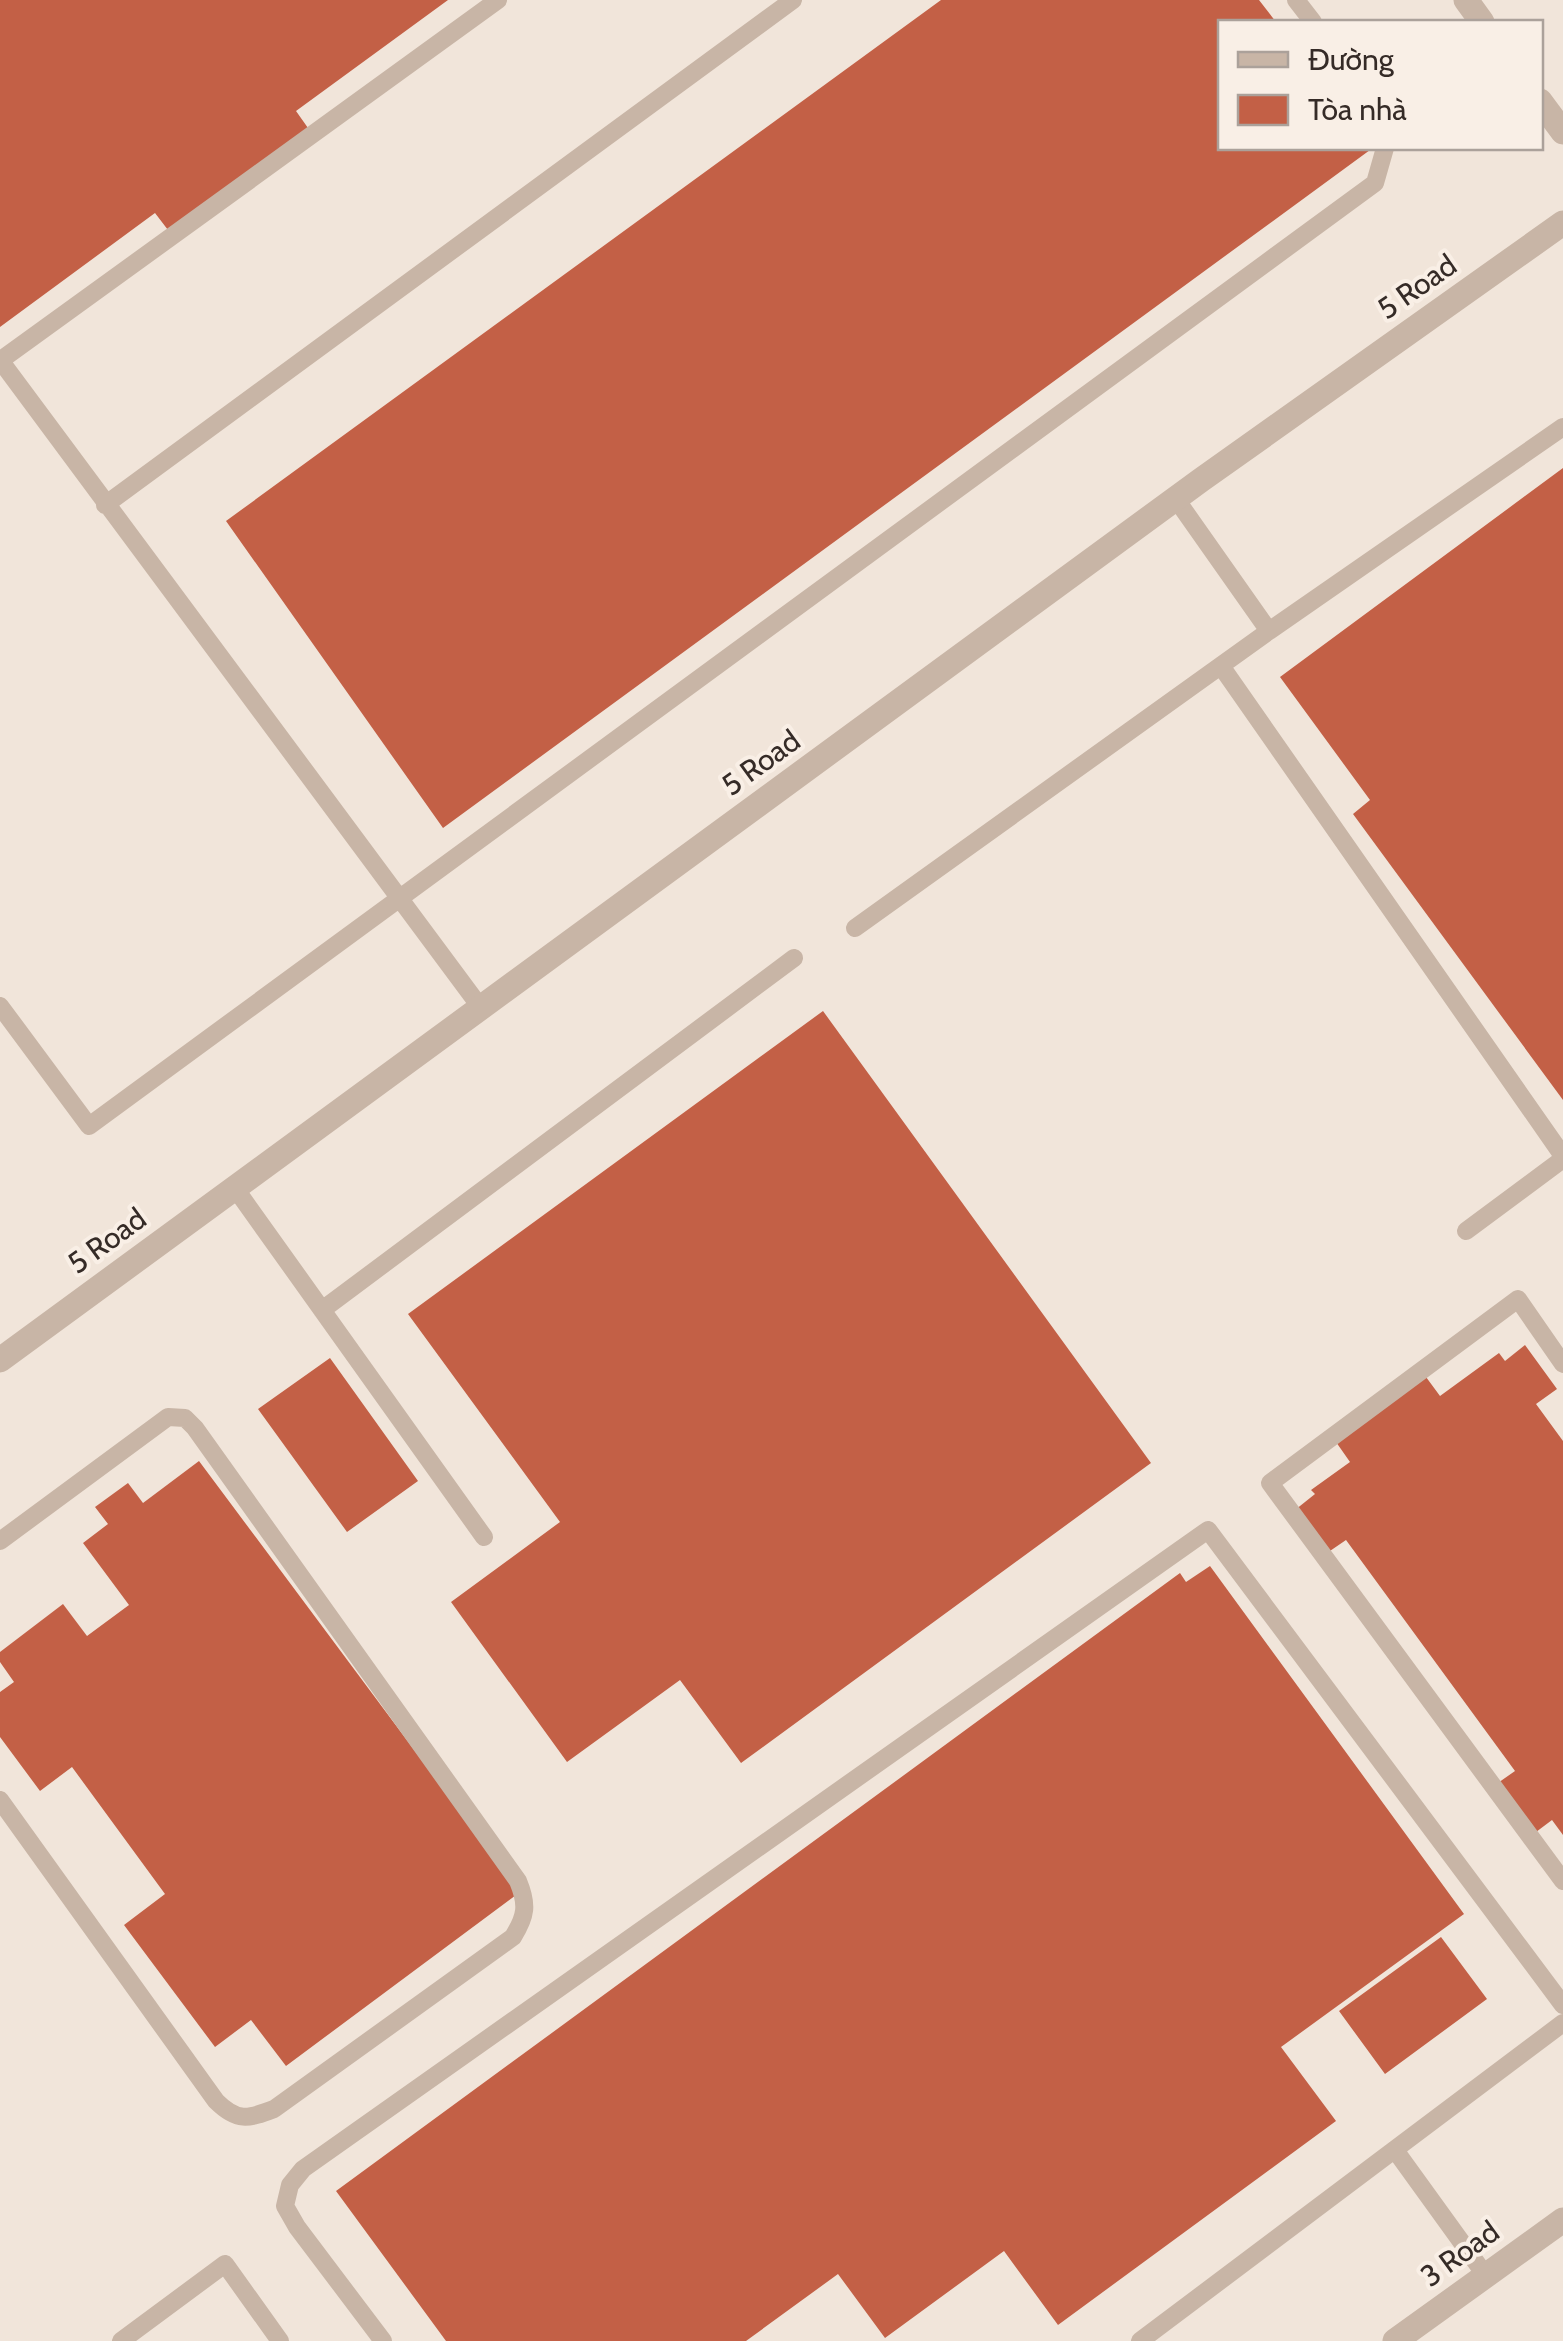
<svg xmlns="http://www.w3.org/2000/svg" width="1563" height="2341" viewBox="0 0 1563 2341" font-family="Cabin,sans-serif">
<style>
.building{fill:#c36046}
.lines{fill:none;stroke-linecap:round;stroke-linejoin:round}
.service{stroke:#c8b5a6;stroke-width:18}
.minor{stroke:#c8b5a6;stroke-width:25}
.tertiary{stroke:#c8b5a6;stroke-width:25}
.labels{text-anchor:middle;stroke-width:8;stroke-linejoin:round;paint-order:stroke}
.street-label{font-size:30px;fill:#352b27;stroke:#f9efe6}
</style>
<rect width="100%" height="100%" fill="#f1e5da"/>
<path class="building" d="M0,0H448L296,111L308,128L168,230L155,213L0,327Z
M941,0H1259L1276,22H1220V148H1368L1370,150L443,828L226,521Z
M1563,468V1100L1353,814L1370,800L1280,677Z
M823,1011L1151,1463L741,1763L680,1680L567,1762L451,1602L560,1522L408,1314Z
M1525,1345L1557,1389L1536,1404L1563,1441V1835L1552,1820L1532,1835L1495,1785L1515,1771L1346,1540L1327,1553L1295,1510L1315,1494L1311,1490L1350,1462L1336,1442L1426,1377L1440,1396L1499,1353L1505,1361Z
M330,1358L418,1481L347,1532L258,1409Z
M199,1461L520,1892L286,2066L251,2020L215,2047L124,1925L165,1894L72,1767L40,1791L0,1737V1692L14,1682L0,1662V1652L63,1604L87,1636L129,1605L83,1543L108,1524L95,1507L128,1483L143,1503Z
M1210,1566L1464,1914L1281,2047L1336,2121L1058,2325L1004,2251L885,2338L838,2274L746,2341H446L336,2191L1180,1573L1186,1582Z
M1441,1937L1487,1999L1385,2074L1339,2011Z"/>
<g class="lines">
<path class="service" d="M1296,0L1313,22
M0,360L481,1008
M1,360L498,0
M105,505L793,0
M1269,631L1563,427
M1221,666L1563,1156
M855,928L1269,631L1176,499
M0,1006L89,1126L1375,183L1385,148
M235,1188L484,1537
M1466,1231L1563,1159
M322,1310L794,958
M1563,1364L1518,1299L1270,1483L1563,1881
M0,1541L168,1417L185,1418L195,1428L518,1881C528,1905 526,1916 513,1937L274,2109C248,2119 237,2122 216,2101L0,1800
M1395,2150L1486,2276
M121,2341L225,2264L280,2341
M383,2341L297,2227L285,2206L290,2185L303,2169L1208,1530L1563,2005
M1140,2341L1563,2023"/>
<path class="minor" d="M0,1360L1201,480L1563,223"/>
<path class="tertiary" d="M1466,0L1482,22
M1540,101L1563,132
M1395,2341L1563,2220"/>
</g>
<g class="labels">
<g class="street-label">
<text transform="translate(1417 287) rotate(-35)" y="10">5 Road</text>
<text transform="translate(761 763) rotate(-36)" y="10">5 Road</text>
<text transform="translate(107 1241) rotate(-36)" y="10">5 Road</text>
<text transform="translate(1460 2254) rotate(-36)" y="10">3 Road</text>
</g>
</g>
<rect x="1218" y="20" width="325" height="130" fill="#f9efe6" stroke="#aba19a" stroke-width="2.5"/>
<rect x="1238" y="52" width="50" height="15" fill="#c8b5a6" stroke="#aba19a" stroke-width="2.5"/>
<text x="1308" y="70" font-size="30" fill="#352b27">Đường</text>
<rect x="1238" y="95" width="50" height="30" fill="#c36046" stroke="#aba19a" stroke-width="2.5"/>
<text x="1308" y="120" font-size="30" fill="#352b27">Tòa nhà</text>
</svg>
